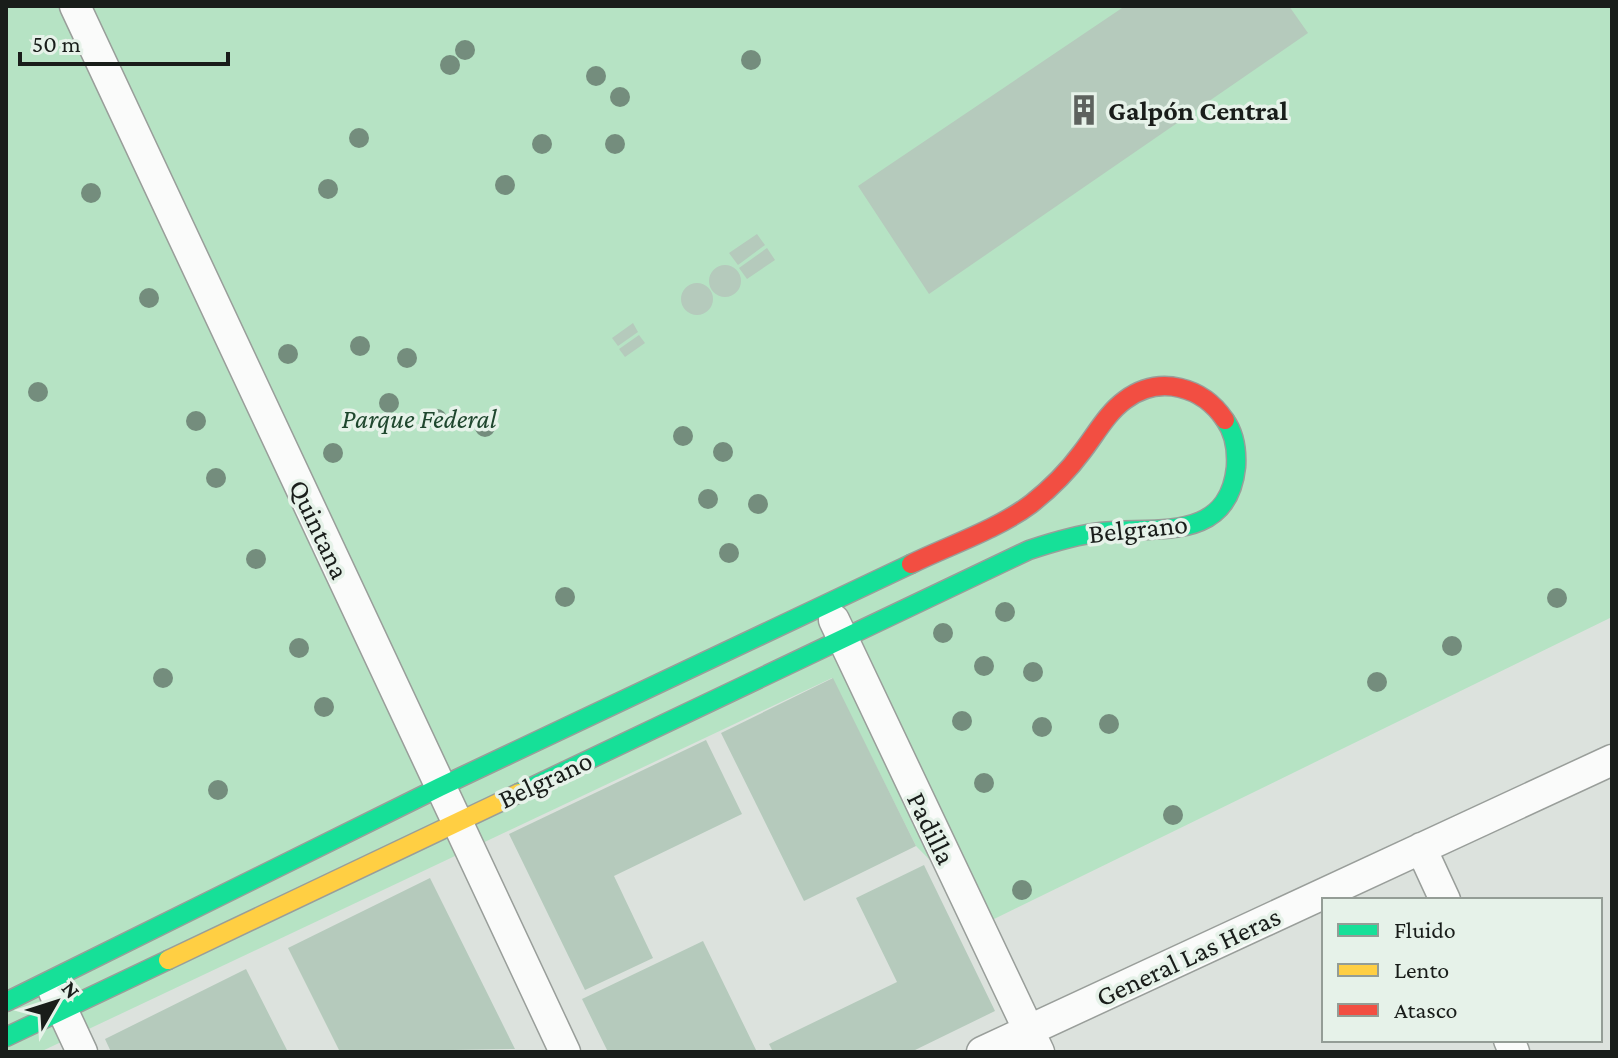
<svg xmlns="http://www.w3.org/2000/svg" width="1618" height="1058" viewBox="0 0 1618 1058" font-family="'Crimson Pro',serif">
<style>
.green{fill:#b6e3c4}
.building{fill:#b5cabc}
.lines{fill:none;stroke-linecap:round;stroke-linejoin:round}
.street-casing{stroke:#999e9a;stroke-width:33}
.fast-casing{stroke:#999e9a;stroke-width:21}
.slow-casing{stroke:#999e9a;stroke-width:21}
.jam-casing{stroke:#999e9a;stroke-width:21}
.street{stroke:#fafbfa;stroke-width:30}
.fast{stroke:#16e098;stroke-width:18}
.slow{stroke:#ffcf43;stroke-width:18}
.jam{stroke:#f24e42;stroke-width:18}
.tree{fill:#748d7d}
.labels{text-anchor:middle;stroke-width:7;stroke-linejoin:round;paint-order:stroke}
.poi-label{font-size:28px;font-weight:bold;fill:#191d1a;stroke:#e6f2e9;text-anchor:start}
.park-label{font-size:28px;font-style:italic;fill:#1f472e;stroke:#e6f2e9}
.street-label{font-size:28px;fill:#191d1a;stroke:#e6f2e9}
</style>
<rect width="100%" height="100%" fill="#dce2dd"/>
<path class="green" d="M6,6H1612V617L990,921L916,846L832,678L40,1052H6Z"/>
<path class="building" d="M1125,6H1289L1308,33L929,294L858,186Z
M757,234L765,245L738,265L729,253Z
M767,248L775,260L747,279L739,268Z
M709 281a16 16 0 1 1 32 0a16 16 0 1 1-32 0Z
M681 299a16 16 0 1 1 32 0a16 16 0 1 1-32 0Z
M633,323L638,332L618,346L612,338Z
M639,335L645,343L625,357L619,349Z
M833,678L916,846L804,901L721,733Z
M706,740L742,814L614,876L653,958L585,990L509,834Z
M924,865L995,1011L911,1052H773L769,1044L897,982L856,898Z
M430,878L515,1049L340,1052L288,948Z
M703,941L757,1052H608L582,999Z
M246,969L288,1052H111L105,1039Z"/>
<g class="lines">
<defs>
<path id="street" d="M75,6L565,1052
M834,620L1039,1052
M1421,848L1445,900
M54,992L82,1052
M1509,1040L1514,1052
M982,1052L1612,760"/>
<path id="fast" d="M519,793L1029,550C1053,542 1077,535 1101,532C1154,526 1228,544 1236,467C1237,451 1235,434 1225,420
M6,1002L440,787L911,564
M6,1037L168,960"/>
<path id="slow" d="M168,960L519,793"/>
<path id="jam" d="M911,564C950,545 996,530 1031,504C1050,489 1068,471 1082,452C1096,434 1107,413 1125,400C1160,374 1203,387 1225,420"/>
</defs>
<use href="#street" class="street-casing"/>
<use href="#fast" class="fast-casing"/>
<use href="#slow" class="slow-casing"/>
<use href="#jam" class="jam-casing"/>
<use href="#street" class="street"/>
<use href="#fast" class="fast"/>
<use href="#slow" class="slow"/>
<use href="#jam" class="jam"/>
</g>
<g class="tree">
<circle cx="465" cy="50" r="10"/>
<circle cx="751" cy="60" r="10"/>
<circle cx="450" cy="65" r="10"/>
<circle cx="596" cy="76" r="10"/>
<circle cx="620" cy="97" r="10"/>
<circle cx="359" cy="138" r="10"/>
<circle cx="542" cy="144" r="10"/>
<circle cx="615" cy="144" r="10"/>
<circle cx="505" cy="185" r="10"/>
<circle cx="328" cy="189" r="10"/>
<circle cx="91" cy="193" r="10"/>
<circle cx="149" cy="298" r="10"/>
<circle cx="360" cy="346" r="10"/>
<circle cx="288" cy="354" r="10"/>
<circle cx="407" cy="358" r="10"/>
<circle cx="38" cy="392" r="10"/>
<circle cx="389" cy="403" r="10"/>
<circle cx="437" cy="419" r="10"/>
<circle cx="196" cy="421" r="10"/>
<circle cx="485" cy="427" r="10"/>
<circle cx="683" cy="436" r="10"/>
<circle cx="723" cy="452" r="10"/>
<circle cx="333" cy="453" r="10"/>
<circle cx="216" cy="478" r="10"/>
<circle cx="708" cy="499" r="10"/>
<circle cx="758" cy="504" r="10"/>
<circle cx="729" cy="553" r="10"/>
<circle cx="256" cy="559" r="10"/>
<circle cx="565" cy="597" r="10"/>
<circle cx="1557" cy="598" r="10"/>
<circle cx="1005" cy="612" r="10"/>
<circle cx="943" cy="633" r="10"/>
<circle cx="1452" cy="646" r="10"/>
<circle cx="299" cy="648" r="10"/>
<circle cx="984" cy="666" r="10"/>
<circle cx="1033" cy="672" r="10"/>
<circle cx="163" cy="678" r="10"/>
<circle cx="1377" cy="682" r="10"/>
<circle cx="324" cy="707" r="10"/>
<circle cx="962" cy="721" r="10"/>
<circle cx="1109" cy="724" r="10"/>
<circle cx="1042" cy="727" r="10"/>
<circle cx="984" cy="783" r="10"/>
<circle cx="218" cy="790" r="10"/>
<circle cx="1173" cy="815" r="10"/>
<circle cx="1022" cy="890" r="10"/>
</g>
<defs>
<symbol id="building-bare" viewBox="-9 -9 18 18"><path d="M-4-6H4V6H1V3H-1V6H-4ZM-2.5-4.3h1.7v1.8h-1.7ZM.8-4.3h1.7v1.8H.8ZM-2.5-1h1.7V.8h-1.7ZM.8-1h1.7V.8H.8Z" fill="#5d625e" stroke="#e6f2e9" stroke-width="2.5" paint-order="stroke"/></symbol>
</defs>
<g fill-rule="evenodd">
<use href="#building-bare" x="1062" y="88" width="44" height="44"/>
</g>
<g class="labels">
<g class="poi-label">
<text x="1108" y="120">Galpón Central</text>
</g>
<g class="park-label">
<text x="419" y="428">Parque Federal</text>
</g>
<g class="street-label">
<text transform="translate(1138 528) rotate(-6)" y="10">Belgrano</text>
<text transform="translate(320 529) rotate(65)" y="10">Quintana</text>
<text transform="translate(545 779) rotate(-25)" y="10">Belgrano</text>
<text transform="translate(932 828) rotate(64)" y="10">Padilla</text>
<text transform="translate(1188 956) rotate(-25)" y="10">General Las Heras</text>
</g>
</g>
<rect width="1618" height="1058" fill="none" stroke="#191d1a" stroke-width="16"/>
<rect x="1322" y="898" width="280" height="144" fill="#e6f2e9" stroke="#949d96" stroke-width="2"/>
<rect x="1338" y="924" width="40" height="12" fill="#16e098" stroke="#949d96" stroke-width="2"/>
<text x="1394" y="938" font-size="24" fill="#191d1a">Fluido</text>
<rect x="1338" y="964" width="40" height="12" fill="#ffcf43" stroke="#949d96" stroke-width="2"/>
<text x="1394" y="978" font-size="24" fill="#191d1a">Lento</text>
<rect x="1338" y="1004" width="40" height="12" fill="#f24e42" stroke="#949d96" stroke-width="2"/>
<text x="1394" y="1018" font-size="24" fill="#191d1a">Atasco</text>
<g transform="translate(56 1002) rotate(51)" stroke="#e6f2e9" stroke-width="6" paint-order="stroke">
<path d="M0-6L14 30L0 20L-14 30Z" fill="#191d1a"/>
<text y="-12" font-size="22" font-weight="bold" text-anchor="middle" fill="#191d1a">N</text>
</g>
<path d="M20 52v12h208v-12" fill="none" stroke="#191d1a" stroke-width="4"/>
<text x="32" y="52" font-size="24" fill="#191d1a" stroke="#e6f2e9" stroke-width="6" paint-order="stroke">50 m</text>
</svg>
